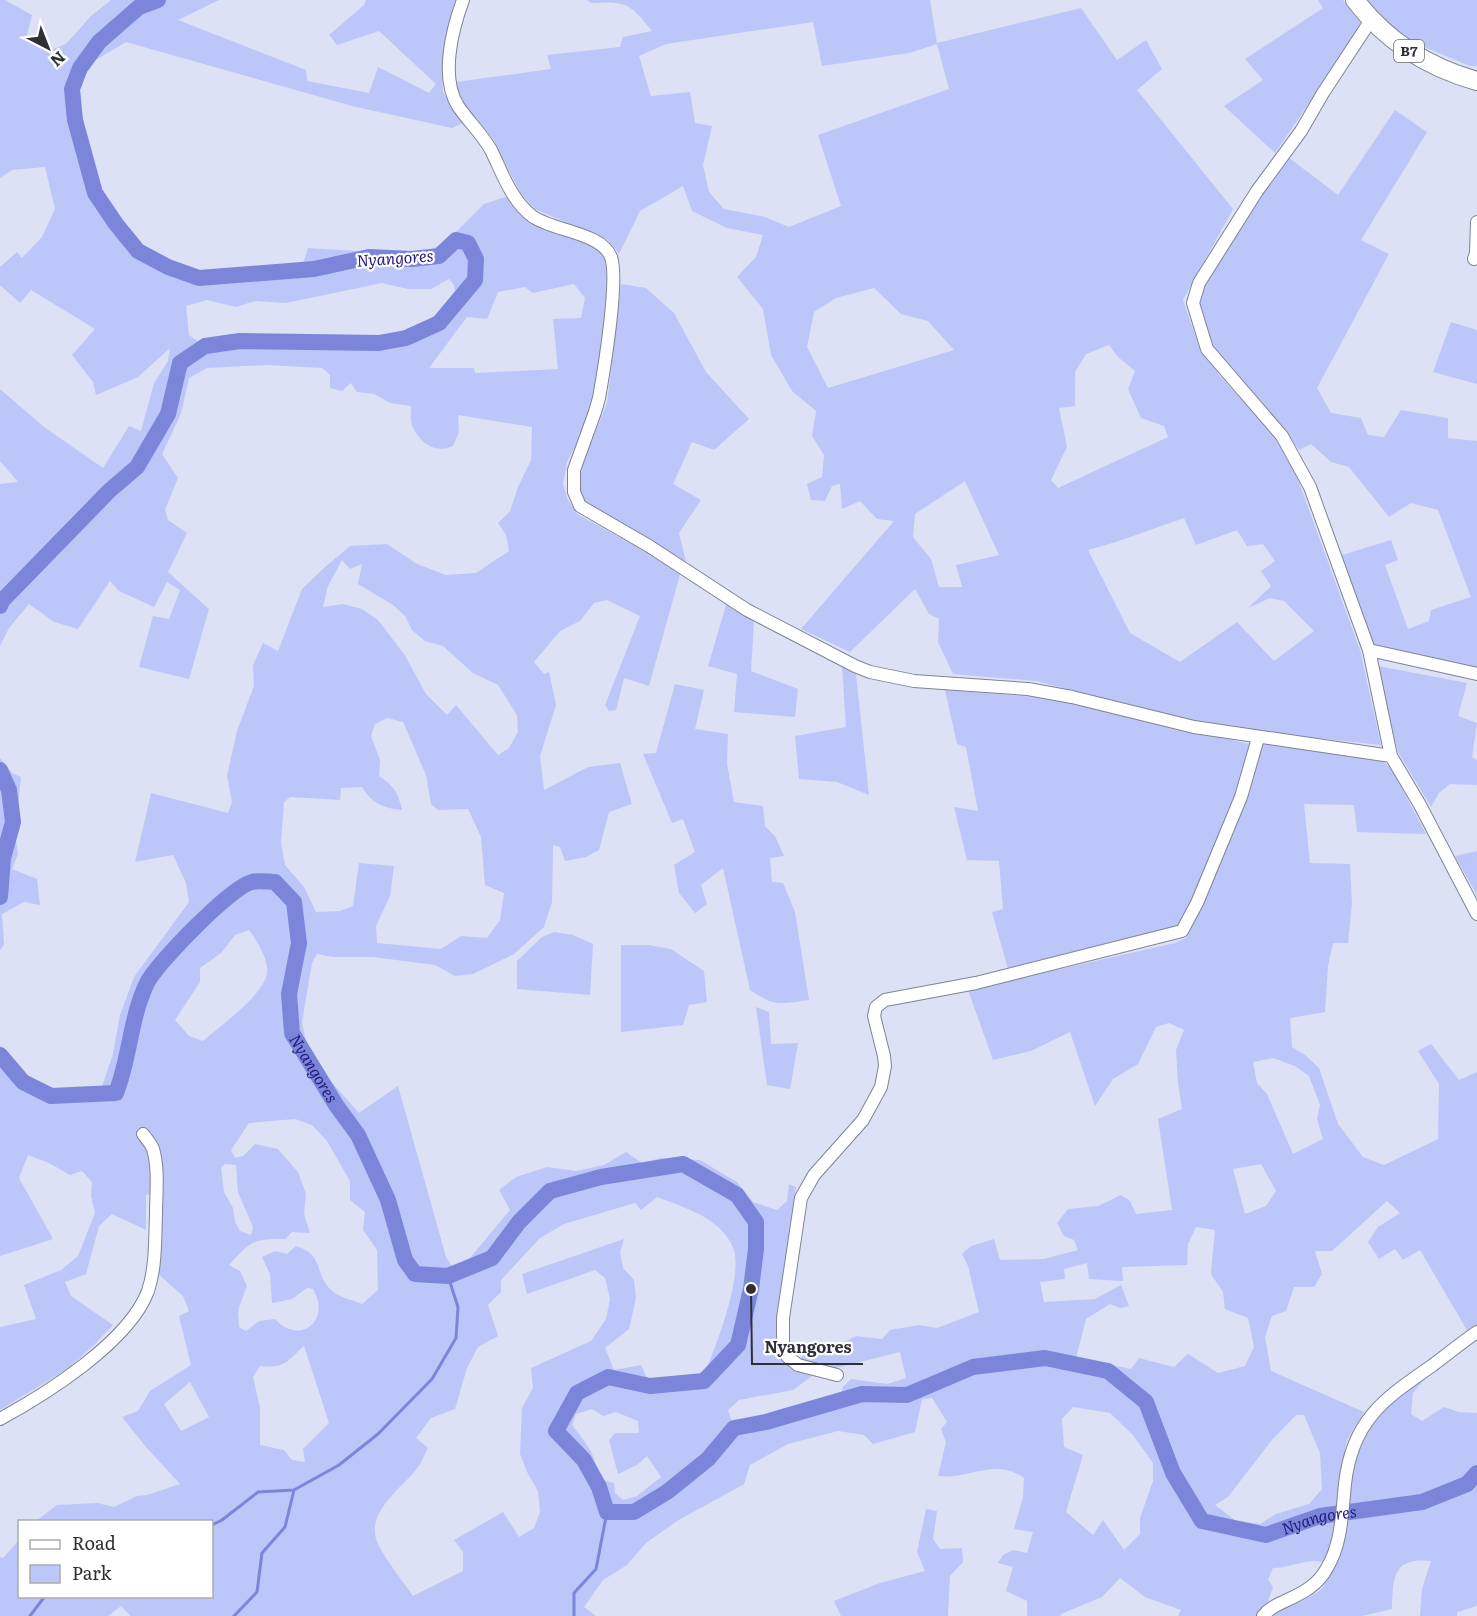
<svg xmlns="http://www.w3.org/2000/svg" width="1477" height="1616" viewBox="0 0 1477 1616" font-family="Literata,serif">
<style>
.green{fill:#bdc6f8;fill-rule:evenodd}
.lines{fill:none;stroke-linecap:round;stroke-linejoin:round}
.stream{stroke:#7b86db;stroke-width:3}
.river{stroke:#7b86db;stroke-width:16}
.minor-casing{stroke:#7f8396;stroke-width:14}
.highway-casing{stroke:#7f8396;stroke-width:20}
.minor{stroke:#fff;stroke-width:12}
.highway{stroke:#fff;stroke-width:18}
.labels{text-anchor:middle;stroke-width:4.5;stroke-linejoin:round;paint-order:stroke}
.shield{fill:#fff;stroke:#6d6d74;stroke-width:1.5}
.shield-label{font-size:14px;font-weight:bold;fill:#2e2f38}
.water-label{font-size:16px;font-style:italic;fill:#231a7c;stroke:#fff}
.leader{fill:none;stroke:#2e2f38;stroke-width:2}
.callout-dot{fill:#2e2f38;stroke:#fff;stroke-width:2}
.callout-label{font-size:16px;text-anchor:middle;font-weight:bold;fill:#2e2f38;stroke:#fff;stroke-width:4.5;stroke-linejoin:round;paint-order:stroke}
</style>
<rect width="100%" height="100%" fill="#dce1f6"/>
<path class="green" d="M0,0H5L32,15L26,40L48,51L66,44L91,16L111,0H219L178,20L306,70L307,81L369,93L378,67L429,93L436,84L379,31L337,45L329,35L364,5L366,0H457L454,10L442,75L443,92L463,123L452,128L352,106L126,42L89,64L79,86L77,111L95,181L113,215L137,245L166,263L200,271L294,267L303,263L308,248L406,254L434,249L458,230L484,204L508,196L520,215L538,226L592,243L603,256L609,270L608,300L596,390L587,424L567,462L563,484L568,500L577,514L681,571L649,686L624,678L616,710L609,711L605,705L640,616L607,600L594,603L580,621L560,631L534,662L544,674L549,672L556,705L540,756L544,790L588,767L620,763L632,804L609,812L599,850L586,857L565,861L560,847L553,845L552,902L544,927L514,954L473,974L455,976L435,965L373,957H333L317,954L312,963L302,1022L307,1047L319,1068L359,1113L398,1086L446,1257L453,1268L470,1258L510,1210L499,1190L516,1177L547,1167L576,1171L604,1165L626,1152L642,1163L661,1158L700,1160L737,1182L753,1202L777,1210L787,1201L789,1184L796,1187L776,1343L778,1355L791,1369L801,1370L812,1376L793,1390L739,1400L728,1410L733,1424L784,1408L841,1395L843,1387L851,1379L887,1384L906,1378L900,1352L836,1368L801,1360L803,1353L823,1354L856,1336L882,1339L890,1330L919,1325L937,1328L979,1312L968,1266L962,1254L971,1246L994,1239L1000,1260L1044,1259L1078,1250L1074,1240L1064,1236L1057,1223L1068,1209L1098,1206L1121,1195L1130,1201L1136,1214L1172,1210L1158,1119L1182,1109L1178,1083L1176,1050L1184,1030L1169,1023L1156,1027L1138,1064L1113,1079L1095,1106L1070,1032L1031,1051L993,1060L968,990L1175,943L1186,938L1246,796L1262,742L1381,760L1391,768L1426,834L1357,832L1354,805L1304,804L1310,863L1350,864L1352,903L1348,943H1333L1328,966L1325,1012L1290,1018L1292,1047L1305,1055L1319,1068L1338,1124L1363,1157L1384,1165L1438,1139L1439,1084L1418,1051L1431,1044L1459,1080L1477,1072V1327L1468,1332L1420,1250L1403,1260L1395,1249L1379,1259L1368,1242L1378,1227L1400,1213L1387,1201L1332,1251H1315L1322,1274L1314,1287H1294L1286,1311L1272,1316L1265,1337L1271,1371L1364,1412L1347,1440L1338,1485L1339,1503L1333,1543L1324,1562C1306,1558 1291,1568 1273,1568L1268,1579L1273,1587L1267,1604L1259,1616H1178L1181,1610L1145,1597L1120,1578L1102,1597L1061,1614L1060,1616H1027V1601L1006,1591L1013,1567L998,1563L1003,1555L1013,1550L1027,1553L1033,1532L1014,1529L1023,1497L1024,1478C995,1457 969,1480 938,1476L946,1442L941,1429L947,1422L932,1398L922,1399L915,1432L873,1444L864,1435L838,1431L788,1444L750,1465L744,1484L677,1521L646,1543L627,1565L603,1580L584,1607L596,1616H131L121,1606L108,1616H0V1557L3,1558L19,1540L20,1596H212V1522L36,1521L57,1505L97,1503L114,1507L137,1496L147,1495L180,1484L146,1447L122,1417L138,1411L150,1391L191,1365L179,1316L189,1311L183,1296L156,1272L161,1197L145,1129L136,1130L147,1149L151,1162V1194L146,1195V1230L112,1214L99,1226L86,1274L65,1282L71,1296L113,1325L93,1346L67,1369L0,1410V1327L36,1319L24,1285L61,1270L78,1256L95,1213L91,1196L92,1182L82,1171L70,1175L49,1163L28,1155L19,1178L53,1239L0,1256V1045C9,1065 32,1084 54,1090C67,1093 87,1090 101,1089L113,1054L120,1015L134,977L189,902L186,883L173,855L135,862L151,793L228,813L232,802L227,776L237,731L254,686L253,665L263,643L278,651L302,589L325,567L350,546L387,544L417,564L446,575L476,573L509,551L506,535L498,523L510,511L518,487L531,460L532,427L458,415L459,432L453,446C435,454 419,443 412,425C410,419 411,412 411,406L390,403L374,394L357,392L351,383L342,391L330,388V375L322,368L267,365L207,368L189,378L181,414L162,454L178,478L165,510L168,520L187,533L168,572L209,609L189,679L139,667L153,616L169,619L180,590L167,582L154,607L119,591L110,581L78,629L54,622L29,604L9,628L0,646V484L18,482L0,461V389L44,427L103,468L129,426L141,431L154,383L168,361L170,348L138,377L96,395L93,382L72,355L95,329L31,290L20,303L0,285V267L17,252L22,258L42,237L55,209L45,167L12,170L0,178ZM449,279L454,285L455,294L450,303L430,321L399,335L347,339L222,336L199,342L189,335L186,306L207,300L236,307L255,301L286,303L382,283L408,289H431ZM574,284L585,298L581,318L553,319L558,369L475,373L474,368H429L467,317L487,319L498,292L525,287L533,293ZM342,560L350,569L362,564L358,584L393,605L405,616L412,630L425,641L443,646L473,673L498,685L517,715L518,732L509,748L498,755L456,705L447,715L426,694L404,654L378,620L362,609L343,604L323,607L328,586ZM387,718L403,722L426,775L431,804L438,810L468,809L481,837L485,885L504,893L500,920L487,938L461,936L441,949L377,943L376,926L390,896L394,866L359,863L353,906L340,911L316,912L304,887L285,865L281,843L284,802L290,797L340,800L341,788L362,787C370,802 384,809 402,810C398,792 394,786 379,776L380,760L371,736L375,724ZM249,930C257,941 269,960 267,973C265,994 219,1027 203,1041L189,1036L175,1020L200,982V968L221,953L235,935ZM1273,1058L1295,1066L1309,1076L1320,1105L1317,1119L1323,1139L1293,1154L1267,1094L1257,1083L1253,1062ZM295,1119L312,1125L327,1141L350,1181V1200L365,1212L363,1230L377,1250L378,1290L362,1304C353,1300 338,1297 331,1290C313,1272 325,1255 296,1246L287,1254L275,1251L262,1257L270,1274L272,1303L292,1299L307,1288L313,1289C332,1321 299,1346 275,1319L259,1321L246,1331L239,1327L238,1310L247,1286L240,1271L229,1265C251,1241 252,1239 285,1239L292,1232L310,1233L304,1214L306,1194L298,1172L278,1149L255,1144L243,1156L235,1158L231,1150L249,1123ZM225,1164L236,1165L238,1192L253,1227L251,1235L240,1231L235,1222L233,1208L224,1192L221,1167ZM1261,1164L1276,1191L1266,1206L1245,1214L1233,1169ZM657,1197C685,1208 717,1216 732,1245C744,1267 723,1325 715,1347C712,1353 710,1363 706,1368C692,1382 668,1380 649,1382L641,1365L614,1370L605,1348L629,1329L636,1298L634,1280L623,1268L620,1252L624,1239L522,1274L527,1294L595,1270L605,1278L610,1299L606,1319L591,1341L531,1368L533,1388L522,1408L520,1454L528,1474L538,1491L540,1512L534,1528L519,1537L503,1512L454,1540L463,1552V1571L413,1596C402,1580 388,1563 379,1546C363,1516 397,1492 414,1472C420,1466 424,1456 428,1448L416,1438L431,1418L455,1409L467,1368L478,1347L498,1336L488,1305L501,1292V1280L540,1238L564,1224L635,1203L641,1210ZM1196,1227L1215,1230L1211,1274L1223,1292L1225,1309L1248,1318L1254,1347L1245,1366L1218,1373L1188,1354L1174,1367L1139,1358L1131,1369L1076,1358L1086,1319L1110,1304L1120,1308L1129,1306L1121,1285L1095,1299L1044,1302L1040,1282L1065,1279L1064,1269L1087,1263L1089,1279L1123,1281L1122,1267L1187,1265L1188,1244ZM304,1346L329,1423L303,1449L305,1462L292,1460L284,1450L260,1445V1408L253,1377L260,1366C285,1369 287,1361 304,1346ZM190,1382L209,1417L181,1431L164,1404ZM1073,1407L1110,1413L1133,1435L1153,1463V1481L1140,1518V1534L1124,1550L1103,1520L1093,1535L1066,1512L1083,1455L1064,1447L1062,1419ZM592,1409L603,1416L616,1412L638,1421L639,1433H615L609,1440L618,1474L637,1465L647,1456L661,1477L637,1496L623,1500L615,1493L614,1483C594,1480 598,1463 590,1450C585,1441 578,1433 572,1425L576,1414ZM1296,1415H1304L1320,1453L1322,1489L1309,1504L1276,1514L1260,1524L1235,1520L1215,1505L1228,1497L1271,1441Z
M587,0H930L937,43L1081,8L1117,60L1146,40L1162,69L1137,90L1233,209L1183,300L1200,349L1220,376L1268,428L1287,454L1296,474L1360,650L1381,745L1216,727L1036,681L953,674L938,642L939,619L929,614L915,589L850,652L801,629L894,521L877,519L860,501L842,509L840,484L832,486L825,501L811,500L807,484L822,477L824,455L812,436L816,411L792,391L771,355L763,309L737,277L756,257L763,235L727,228L692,211L683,186L640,211L619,254L609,241L535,209L521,194L493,139L460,99L456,82L551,69L547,55L620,47L623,37L652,31C630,3 626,1 591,3ZM813,22L822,66L909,53L937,44L949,89L818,135L841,206L789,227L765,217L724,209L709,192L703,165L712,126L695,123L690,92L651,96L639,56L666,44ZM874,288L901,314L928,321L954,350L828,388L807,347L814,312L836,298ZM1109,345L1118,357L1135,371L1128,389L1141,418L1164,426L1168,437L1058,488L1051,480L1067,447L1059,408L1075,406V372L1086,354ZM965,481L999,555L956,565L962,587H939L931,559L913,537L915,514ZM1184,518L1196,545L1237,530L1247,546L1263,544L1275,561L1261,571L1271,586L1248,608L1270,598L1284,601L1314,631L1274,661L1237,622L1180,662L1130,633L1088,550L1116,542Z
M1318,0H1343L1362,25L1275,153L1224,106L1263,80L1245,59L1323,8Z
M1364,0H1477V66H1470L1424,47L1420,53L1378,18Z
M1395,110L1427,132L1361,240L1389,254L1317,388L1331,413L1361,418L1368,435L1384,437L1401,410L1448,418V438L1477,441V670L1370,647L1339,556L1391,540L1398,560L1385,565L1408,629L1429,621L1431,610L1471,597L1438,510L1411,503L1389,517L1349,467L1331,462L1311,444L1299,450C1268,405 1208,364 1198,308C1197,302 1199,295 1200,289L1256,195L1288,157L1338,195Z
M621,284L646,288L674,313L706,372L749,419L714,450L692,442L673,484L701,500L679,533L686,562L593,508L583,499L579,484L584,460L607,403Z
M1451,322L1477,330V384L1433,372Z
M727,602L754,622L751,671L798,689L795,717L734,712L737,674L708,666Z
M842,666L856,674L869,795L837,782L799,779L795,736L846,727Z
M1378,666L1467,683L1458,716L1477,723L1472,757L1477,760V785L1450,784L1439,793L1431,807L1398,752L1388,716Z
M675,684L704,690L695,729L728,734L727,764L734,802L763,806L765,826L775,836L784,856L770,858L772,882L783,883L795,912L809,1000C780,1004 775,1007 750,990L723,868L701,885L707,904L695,913L679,893L674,865L695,852L683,819L672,823L643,754L656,753Z
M945,690L1063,699L1249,744L1237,793L1186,918L1177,929L1008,969L992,912L1003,909L999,861L967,860L954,807L978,811L966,747L957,744Z
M0,758L12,773L21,777L15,834L18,854L12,869L37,879L40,905L24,902L2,914L4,945L0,950Z
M1477,851V895L1455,856Z
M554,932L573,935L593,944L590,995L517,989V961L542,937Z
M621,945H648L671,949L704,971L707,1002L689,1005L683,1025L621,1032Z
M756,1007L769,1012L771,1044L798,1043L790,1089L767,1085Z
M1429,1374L1413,1393L1411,1414L1422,1421L1444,1407L1459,1412L1477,1413V1606L1457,1612V1616H1420L1422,1589L1431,1561C1393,1557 1393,1577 1392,1609L1362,1616H1270L1274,1611L1302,1601L1321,1590L1335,1567L1350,1517L1349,1484L1357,1451L1376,1415L1408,1387Z
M926,1509L937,1511L933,1539L940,1549L962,1548L963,1562L950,1576L948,1616H841L834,1601L880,1583L925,1571L917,1552Z"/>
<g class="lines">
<path class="stream" d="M212,1525L222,1520L258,1492L294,1490L339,1465L378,1434L432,1379L456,1338L458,1307L448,1276
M30,1616L45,1596
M234,1616L257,1592L262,1553L285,1527L294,1490
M574,1616V1593L596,1569L607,1512"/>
<g class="river">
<path d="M0,606L2,601L109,491L137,467L168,414L180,363L205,346L240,341L379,343L406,338L439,323L475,280L476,259L468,243L456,240L439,256L412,259L369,257L314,269L199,278L168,267L138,251L116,224L95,193L75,120L72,89L80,68L99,42L139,7L158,0"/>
<path d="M0,770L9,790L13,822L3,858L0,897"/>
<path id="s1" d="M0,1055L23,1082L51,1096L116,1093C130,1058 130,1018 147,983C157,963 232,886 252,882C259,880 268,882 275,882L294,902L299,943L289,994L292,1033L336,1105L358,1135L388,1200L405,1260L415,1274L448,1276L492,1258L519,1222L550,1191L601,1177L683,1164L737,1195L756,1222V1249L751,1289L738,1345L704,1381L650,1386L608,1377L577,1393L556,1431L584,1460L599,1487L607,1512H634L667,1492L708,1459L734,1428L766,1422L862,1394L907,1395L973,1367L1045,1358L1108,1371L1146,1402L1173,1473L1202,1521L1266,1535L1320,1516L1422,1502L1467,1484L1477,1473"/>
</g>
<defs>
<path id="minor" d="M463,0C452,30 440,77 458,106C468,121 482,134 491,150C502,172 511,200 532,216C552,231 601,232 611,257C619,280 604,370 599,398L595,412L574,470V492L580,506L649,546L747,610L855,666L870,672L914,681L1028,689L1072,697L1194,727L1391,756L1420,805L1477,914
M1371,20L1323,93L1301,131L1257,191L1199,283L1193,303L1207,349L1282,436L1310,487L1369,650L1391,756
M1474,259L1476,253L1477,222
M1369,650L1477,674
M837,1375L798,1365L788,1357L783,1350V1318L801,1198L814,1175L863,1120L881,1087L885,1066L884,1056L874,1016L876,1007L885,1000L976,983L1182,931L1197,903L1241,797L1258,738
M0,1419C46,1394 129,1342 148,1291C156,1267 155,1239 156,1214C156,1194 159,1169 153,1149C151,1144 146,1138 143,1134
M1263,1616C1269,1608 1277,1605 1285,1601C1303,1593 1318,1585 1327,1568C1342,1543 1342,1512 1345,1484C1352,1420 1384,1399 1433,1365C1448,1354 1462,1342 1477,1332"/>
<path id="highway" d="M1355,0C1386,41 1427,67 1477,81"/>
</defs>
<use href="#minor" class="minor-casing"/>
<use href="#highway" class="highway-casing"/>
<use href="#minor" class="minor"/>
<use href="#highway" class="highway"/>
</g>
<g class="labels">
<rect class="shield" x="1394" y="40" width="30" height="22" rx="4.5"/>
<g class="shield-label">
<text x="1409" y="56">B7</text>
</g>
<g class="water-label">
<text transform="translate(395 258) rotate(-4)" y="6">Nyangores</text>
<text dy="6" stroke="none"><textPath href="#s1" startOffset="618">Nyangores</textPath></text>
<text dy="6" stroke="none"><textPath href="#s1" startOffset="2544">Nyangores</textPath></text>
</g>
</g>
<path class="leader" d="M751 1289L752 1364H863"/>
<circle class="callout-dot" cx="751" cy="1289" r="6"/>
<g class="callout-label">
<text x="808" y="1353">Nyangores</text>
</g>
<rect x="18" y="1520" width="195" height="78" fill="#ffffff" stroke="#abacaf" stroke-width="1.5"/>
<rect x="30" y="1540" width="30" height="9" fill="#ffffff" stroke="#abacaf" stroke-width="1.5"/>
<text x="72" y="1550" font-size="18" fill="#2e2f38">Road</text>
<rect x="30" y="1565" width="30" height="18" fill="#bdc6f8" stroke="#abacaf" stroke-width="1.5"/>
<text x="72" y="1580" font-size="18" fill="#2e2f38">Park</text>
<g transform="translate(48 48) rotate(138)" stroke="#ffffff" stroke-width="4.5" paint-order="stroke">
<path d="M0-4.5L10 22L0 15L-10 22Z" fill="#2e2f38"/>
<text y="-9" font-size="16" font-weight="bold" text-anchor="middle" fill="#2e2f38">N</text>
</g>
</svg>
